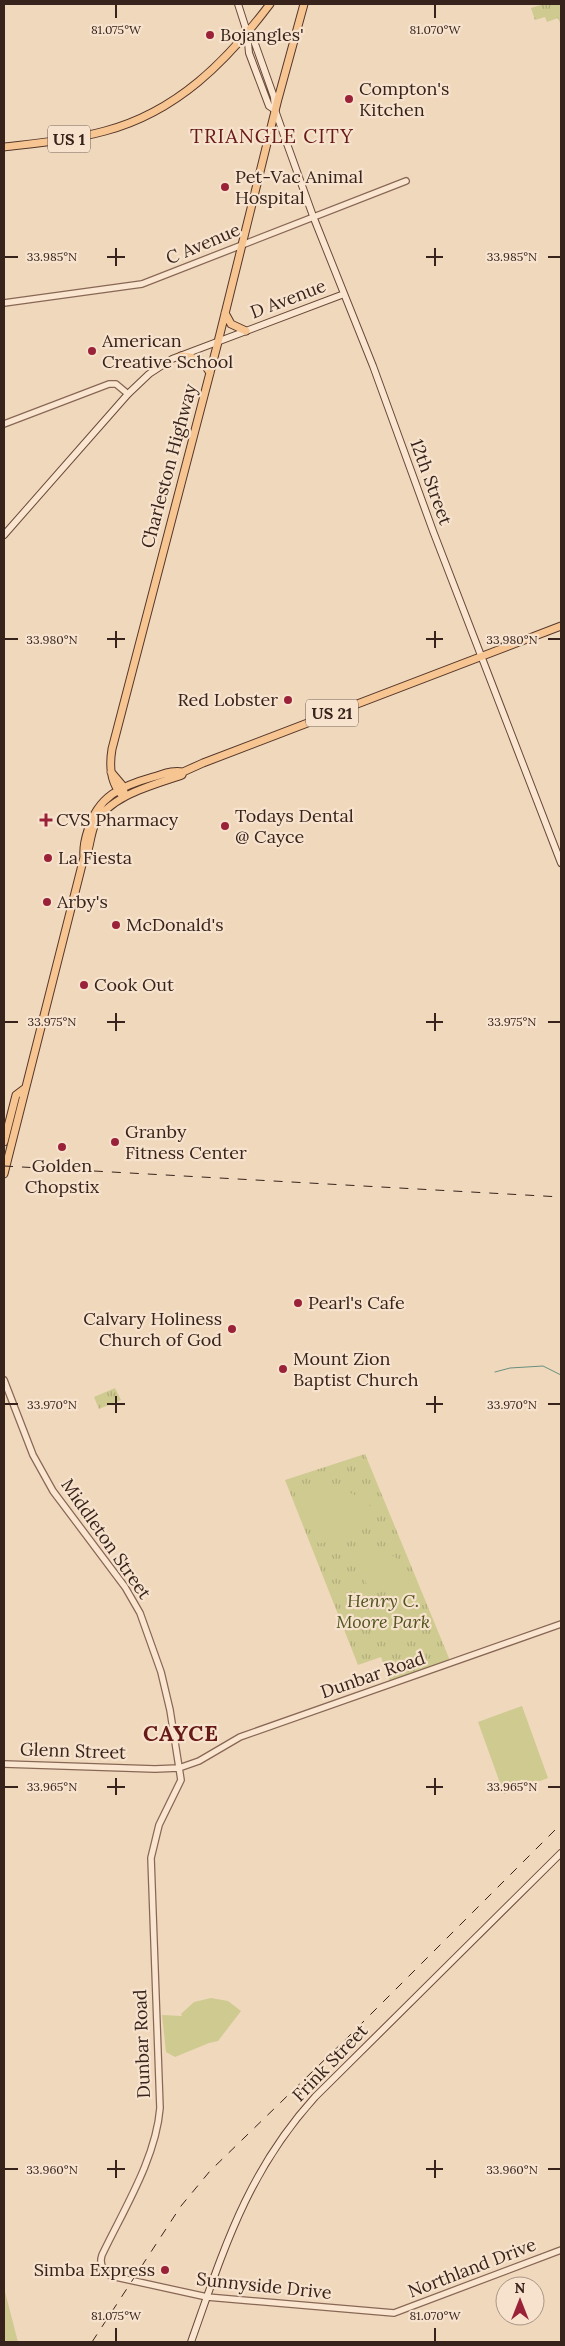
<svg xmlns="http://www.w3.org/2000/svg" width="565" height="2346" viewBox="0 0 565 2346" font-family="Lora,serif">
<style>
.park{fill:url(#park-tufts)}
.pitch{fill:#ceca90}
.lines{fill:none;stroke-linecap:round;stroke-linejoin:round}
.stream{stroke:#688f7e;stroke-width:1}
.tertiary-casing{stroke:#886755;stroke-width:8}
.secondary-casing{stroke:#6a4939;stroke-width:8}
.primary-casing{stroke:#55372a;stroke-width:9}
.tertiary{stroke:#fae6d0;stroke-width:5.5}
.secondary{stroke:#fae6d0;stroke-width:6}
.primary{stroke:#f6c591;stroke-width:7}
.rail{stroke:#37231b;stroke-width:1;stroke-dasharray:9 9;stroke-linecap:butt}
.ticks{fill:none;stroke:#37231b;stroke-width:2}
.poi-dot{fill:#9a2238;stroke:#f7e3cd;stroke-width:2}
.labels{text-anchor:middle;stroke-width:4.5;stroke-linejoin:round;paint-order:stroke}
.shield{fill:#f7e3cd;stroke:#715d50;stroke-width:1}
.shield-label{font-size:16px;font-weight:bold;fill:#37231b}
.poi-label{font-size:18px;fill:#37231b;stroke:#f7e3cd;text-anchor:start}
.street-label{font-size:18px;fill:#37231b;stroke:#f7e3cd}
.park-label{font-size:18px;font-style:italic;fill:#505420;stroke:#f7e3cd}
.quarter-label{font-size:20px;letter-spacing:1px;fill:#661a18;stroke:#f7e3cd}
.district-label{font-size:22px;font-weight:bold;letter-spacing:1px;fill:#661a18;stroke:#f7e3cd}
.ticks-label{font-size:12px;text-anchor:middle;fill:#37231b;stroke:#f7e3cd;stroke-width:4.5;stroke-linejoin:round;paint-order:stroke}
</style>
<defs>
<pattern id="park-tufts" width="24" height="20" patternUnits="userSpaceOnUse" patternTransform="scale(1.25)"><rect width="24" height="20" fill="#ceca90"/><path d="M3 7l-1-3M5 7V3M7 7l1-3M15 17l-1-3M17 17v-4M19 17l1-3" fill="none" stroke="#b2ad7c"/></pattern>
</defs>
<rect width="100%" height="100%" fill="#f0d8bd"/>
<path class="park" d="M544,4H561V25L558,18L547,22L545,17L535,20L531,8Z
M115,1388L121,1400L99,1409L94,1397Z
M365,1454L451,1663L391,1684L381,1657L358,1665L285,1480Z"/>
<path class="pitch" d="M320,1488C341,1489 359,1492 373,1509V1522L319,1544L315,1539L294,1491Z
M369,1549C392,1550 405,1562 414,1582L371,1595L355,1554Z
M415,1585C426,1613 413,1628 389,1642L373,1599Z
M522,1706L548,1778L504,1794L478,1722Z
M211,1998L228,2001L241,2011L218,2041L209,2043L175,2057L166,2052L162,2015L182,2016L181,2014L194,2002Z
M4,2288L18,2342H4Z"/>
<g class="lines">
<path class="stream" d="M495,1372L510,1368L543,1366L561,1375"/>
<defs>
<path id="tertiary" d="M4,303L142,284L406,181
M4,424L109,384H116L128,394
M4,1380L33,1455L53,1491L125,1587L140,1613L161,1672L170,1710L181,1780L159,1825L151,1858L160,2108C156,2158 124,2209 102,2255C99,2264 103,2271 111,2276L207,2297L394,2313L561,2250
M4,1764L155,1769L179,1768L199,1761L240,1737L561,1624"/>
<path id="secondary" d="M238,4L247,32L249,53L269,106L275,110
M247,32L253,38L274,97L275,110L286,141L313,216L373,366L433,531L561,863
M4,535L128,394L149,374L172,359L344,294
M191,2342C224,2249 247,2172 315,2097L561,1853"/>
<path id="primary" d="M4,147C38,143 72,140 105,131C177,112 227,61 270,4
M225,313L231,324L246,331
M181,356C197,357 202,359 210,373
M111,772L122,785L124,792
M124,797C110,784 109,767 112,749L218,342L278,99L304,4
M84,857C83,847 85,839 88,830C98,796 121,786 153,777C164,774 172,770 183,772
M4,1142L16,1095L24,1089
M4,1174L84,857L87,854C90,845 91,832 95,824C110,795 154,785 182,775L183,772L203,763L561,626"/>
</defs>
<use href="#tertiary" class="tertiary-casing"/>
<use href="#secondary" class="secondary-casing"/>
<use href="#primary" class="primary-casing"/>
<use href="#tertiary" class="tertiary"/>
<use href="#secondary" class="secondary"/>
<use href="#primary" class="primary"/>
<path class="rail" d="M4,1166L561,1197
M92,2342L181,2206L210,2171L348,2037L561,1824"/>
</g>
<path class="ticks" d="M116,5V18M435,5V18M116,248V266M435,248V266M5,257H18M107,257H125M426,257H443M548,257H560M116,631V648M435,631V648M5,639H18M107,639H125M426,639H443M548,639H560M116,1013V1031M435,1013V1031M5,1022H18M107,1022H125M426,1022H443M548,1022H560M116,1396V1413M435,1396V1413M5,1404H18M107,1404H125M426,1404H443M548,1404H560M116,1778V1795M435,1778V1795M5,1787H18M107,1787H125M426,1787H443M548,1787H560M116,2160V2178M435,2160V2178M5,2169H18M107,2169H125M426,2169H443M548,2169H560M116,2328V2341M435,2328V2341"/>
<g class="poi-dot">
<circle cx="210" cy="35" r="5"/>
<circle cx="349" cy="99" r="5"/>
<circle cx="225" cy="187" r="5"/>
<circle cx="92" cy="351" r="5"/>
<circle cx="288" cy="700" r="5"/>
<path d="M43.5 812.5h5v5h5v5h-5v5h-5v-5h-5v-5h5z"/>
<circle cx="225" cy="826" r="5"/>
<circle cx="48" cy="858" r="5"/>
<circle cx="47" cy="902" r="5"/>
<circle cx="116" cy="925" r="5"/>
<circle cx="84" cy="985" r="5"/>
<circle cx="115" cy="1142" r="5"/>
<circle cx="62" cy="1147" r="5"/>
<circle cx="298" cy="1303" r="5"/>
<circle cx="232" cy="1329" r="5"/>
<circle cx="283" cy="1369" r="5"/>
<circle cx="165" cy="2270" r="5"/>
</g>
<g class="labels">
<g class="shield">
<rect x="48" y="125.5" width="42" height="27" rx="4"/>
<rect x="306" y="699.5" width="52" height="27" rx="4"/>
</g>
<g class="shield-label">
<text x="69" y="145">US 1</text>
<text x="332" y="719">US 21</text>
</g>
<g class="poi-label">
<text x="220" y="41">Bojangles'</text>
<text x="359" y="95">Compton's<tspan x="359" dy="21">Kitchen</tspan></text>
<text x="235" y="183">Pet-Vac Animal<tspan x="235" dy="21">Hospital</tspan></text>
<text x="102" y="347">American<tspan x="102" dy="21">Creative School</tspan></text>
<text x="278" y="706" text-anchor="end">Red Lobster</text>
<text x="235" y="822">Todays Dental<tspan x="235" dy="21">@ Cayce</tspan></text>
<text x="56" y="826">CVS Pharmacy</text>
<text x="58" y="864">La Fiesta</text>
<text x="57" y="908">Arby's</text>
<text x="126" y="931">McDonald's</text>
<text x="94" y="991">Cook Out</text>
<text x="125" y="1138">Granby<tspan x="125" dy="21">Fitness Center</tspan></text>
<text x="62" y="1172" text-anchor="middle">Golden<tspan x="62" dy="21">Chopstix</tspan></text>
<text x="308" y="1309">Pearl's Cafe</text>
<text x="222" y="1325" text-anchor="end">Calvary Holiness<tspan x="222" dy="21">Church of God</tspan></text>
<text x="293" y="1365">Mount Zion<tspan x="293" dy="21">Baptist Church</tspan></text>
<text x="155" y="2276" text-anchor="end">Simba Express</text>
</g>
<g class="street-label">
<text transform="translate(203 244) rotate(-23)" y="6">C Avenue</text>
<text transform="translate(288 299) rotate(-21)" y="6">D Avenue</text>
<text transform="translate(169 466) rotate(-75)" y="6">Charleston Highway</text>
<text transform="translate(431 482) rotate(70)" y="6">12th Street</text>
<text transform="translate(106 1539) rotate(55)" y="6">Middleton Street</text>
<text transform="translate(373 1675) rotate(-19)" y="6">Dunbar Road</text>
<text transform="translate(73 1751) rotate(2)" y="6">Glenn Street</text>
<text transform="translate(142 2044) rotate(-92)" y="6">Dunbar Road</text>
<text transform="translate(330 2063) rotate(-46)" y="6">Frink Street</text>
<text transform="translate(472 2268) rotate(-21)" y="6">Northland Drive</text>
<text transform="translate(264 2286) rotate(6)" y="6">Sunnyside Drive</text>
</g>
<g class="park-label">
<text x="383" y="1607">Henry C.<tspan x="383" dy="21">Moore Park</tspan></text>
</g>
<g class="quarter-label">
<text x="272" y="143">TRIANGLE CITY</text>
</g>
<g class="district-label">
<text x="181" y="1741">CAYCE</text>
</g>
</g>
<g class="ticks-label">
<text x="116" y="34">81.075°W</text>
<text x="435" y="34">81.070°W</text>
<text x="52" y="261">33.985°N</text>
<text x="512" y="261">33.985°N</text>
<text x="52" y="644">33.980°N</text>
<text x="512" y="644">33.980°N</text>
<text x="52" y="1026">33.975°N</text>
<text x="512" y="1026">33.975°N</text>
<text x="52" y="1409">33.970°N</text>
<text x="512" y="1409">33.970°N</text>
<text x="52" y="1791">33.965°N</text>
<text x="512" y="1791">33.965°N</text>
<text x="52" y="2174">33.960°N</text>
<text x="512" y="2174">33.960°N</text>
<text x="116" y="2320">81.075°W</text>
<text x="435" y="2320">81.070°W</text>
</g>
<rect width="565" height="2346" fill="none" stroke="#37231b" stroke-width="10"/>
<g transform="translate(520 2301)"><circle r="24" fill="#f7e3cd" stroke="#aa9686"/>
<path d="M0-4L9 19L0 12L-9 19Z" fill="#9a2238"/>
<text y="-8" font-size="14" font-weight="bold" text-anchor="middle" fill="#37231b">N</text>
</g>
</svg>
